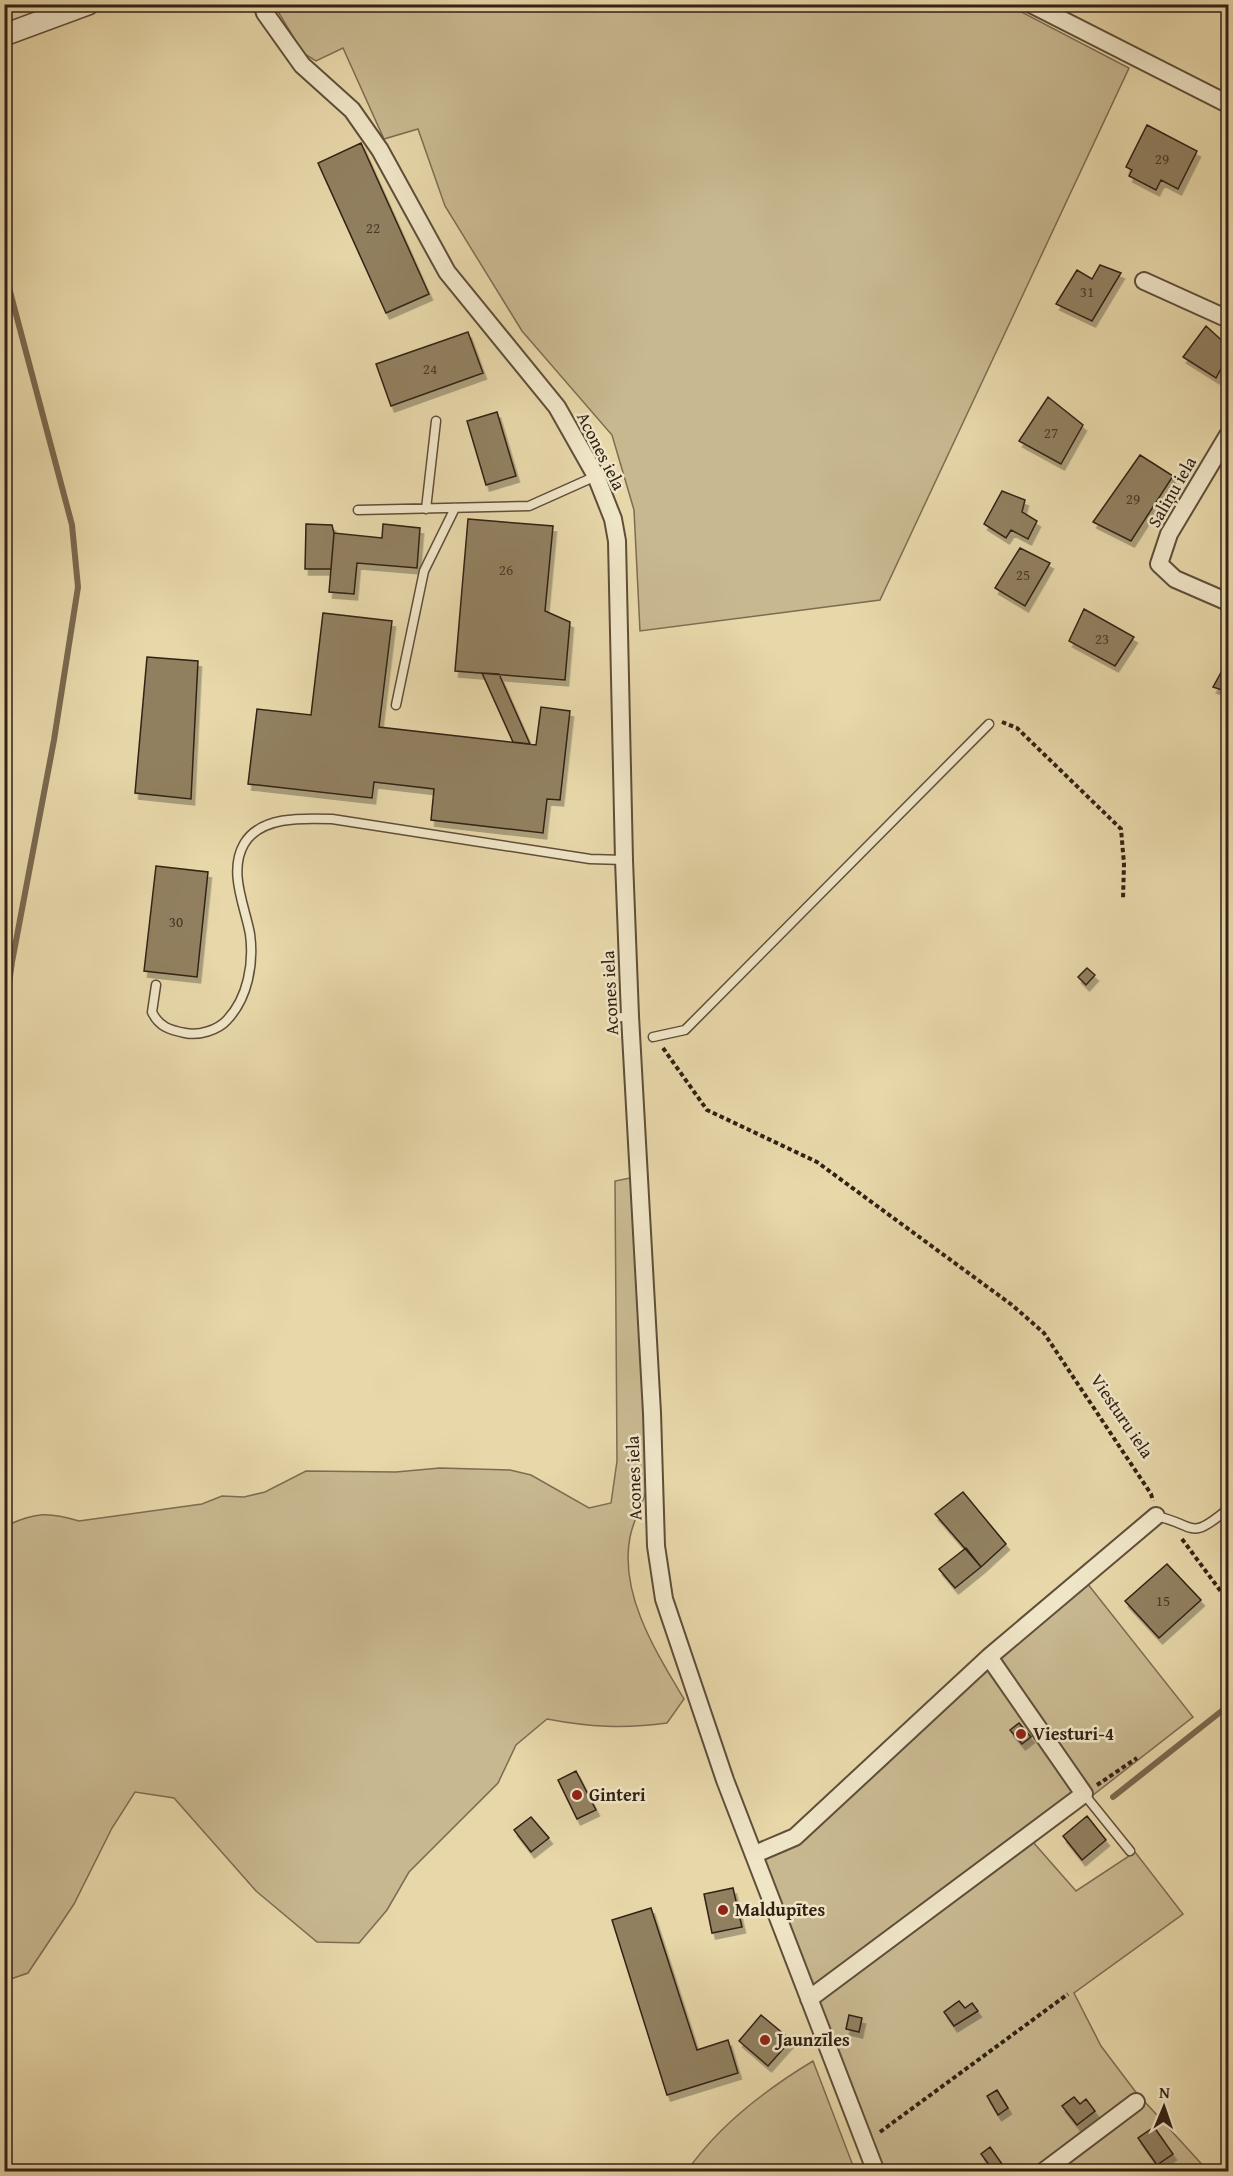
<svg xmlns="http://www.w3.org/2000/svg" width="1233" height="2176" viewBox="0 0 1233 2176" font-family="'Gentium Book Plus',serif">
<style>
.green{fill:#c8b890;stroke:#7e6c52;stroke-width:1.5}
.lines{fill:none;stroke-linecap:round;stroke-linejoin:round}
.stream{stroke:#7a694f;stroke-width:6}
.building{fill:#918061;stroke:#332114;stroke-width:1.5;filter:url(#shadow)}
.service-casing{stroke:#604e39;stroke-width:11}
.minor-casing{stroke:#604e39;stroke-width:20}
.tertiary-casing{stroke:#604e39;stroke-width:24}
.path{stroke:#332114;stroke-width:4;stroke-dasharray:4.5 3;stroke-linecap:butt}
.service{stroke:#efe5c7;stroke-width:8}
.minor{stroke:#efe5c7;stroke-width:16}
.tertiary{stroke:#efe5c7;stroke-width:21}
.poi-dot{fill:#8f2418;stroke:#efe5c7;stroke-width:2}
.labels{text-anchor:middle;stroke-width:5;stroke-linejoin:round;paint-order:stroke}
.number-label{font-size:15px;fill:#4a3927}
.street-label{font-size:18px;fill:#332114;stroke:#efe5c7}
.poi-label{font-size:18px;font-weight:bold;fill:#332114;stroke:#efe5c7;text-anchor:start}
</style>
<defs>
<filter id="shadow"><feDropShadow dx="3.5" dy="6" stdDeviation="0" flood-color="#0004"/></filter>
</defs>
<rect width="100%" height="100%" fill="#e7d7a9"/>
<filter id="stains"><feTurbulence type="fractalNoise" baseFrequency=".00333" numOctaves="4"/><feColorMatrix values="0 0 0 0 .2 0 0 0 0 .09 0 0 0 0 .02 0 0 0 .5 -.17"/></filter>
<radialGradient id="worn" r=".72"><stop offset=".6" stop-color="#630" stop-opacity="0"/><stop offset="1" stop-color="#630" stop-opacity=".3"/></radialGradient>
<path class="green" d="M274,5H1008L1129,68L880,600L640,631L634,510L612,435L522,331L445,206L418,129L384,139L343,48L316,61L303,53Z
M640,1176L647,1489C642,1505 633,1521 630,1537C619,1594 656,1652 684,1699L667,1723C625,1729 589,1727 547,1719L516,1745L498,1783L409,1872L387,1910L359,1943L317,1942L256,1891L174,1798L135,1792L112,1828L74,1904L28,1973L5,1981L4,1534L8,1525C36,1512 49,1512 79,1521L202,1504L222,1496L244,1497L265,1492L306,1471L396,1472L440,1468L510,1470L531,1475L589,1508L611,1503L617,1461L615,1181Z
M1083,1578L1193,1717L1033,1842L1076,1891L1135,1852L1183,1914L1074,1993L1101,2046L1135,2091L1208,2171H875L755,1854L795,1837Z
M813,2061L855,2171H687C719,2125 765,2090 813,2061Z"/>
<g class="lines">
<path class="stream" d="M4,269L72,525L78,587L54,740L12,962L4,1019
M1113,1797L1228,1706"/>
</g>
<path class="building" d="M1147,125L1197,151L1178,189L1161,180L1156,190L1129,176L1132,170L1126,167Z
M361,143L429,294L386,313L318,163Z
M1100,265L1121,273L1092,321L1056,304L1077,270L1092,279Z
M1206,326L1228,346V356L1216,378L1183,357Z
M468,332L483,373L391,406L376,364Z
M1048,397L1083,425L1061,464L1019,441Z
M497,412L516,476L486,485L467,421Z
M1140,455L1173,476L1131,541L1093,522Z
M1002,491L1025,500L1022,512L1037,521L1028,539L1011,530L1006,538L984,524Z
M468,519L553,526L545,611L570,622L565,680L455,671Z
M306,524L332,525L334,533L331,569H305Z
M383,524L420,528L417,568L357,563L354,594L329,592L334,533L382,538Z
M1020,548L1050,563L1025,606L995,588Z
M1084,609L1134,637L1115,666L1069,641Z
M323,613L392,621L379,727L536,745L541,707L570,711L560,800L547,799L543,833L431,820L434,789L374,782L372,798L248,784L257,709L311,715Z
M147,657L198,661L191,799L135,793Z
M1228,660V692L1213,687Z
M482,673L499,674L530,744L513,742Z
M156,866L208,872L197,977L144,971Z
M1087,968L1095,975L1086,985L1078,977Z
M963,1492L1006,1544L981,1567L935,1514Z
M966,1548L981,1567L955,1588L939,1569Z
M1167,1564L1201,1600L1159,1638L1125,1601Z
M1019,1723L1031,1737L1022,1744L1010,1730Z
M576,1771L596,1810L577,1819L558,1780Z
M1087,1816L1106,1840L1082,1860L1063,1836Z
M531,1817L549,1838L531,1852L514,1830Z
M733,1888L742,1927L712,1933L704,1894Z
M651,1908L697,2050L728,2040L738,2073L667,2095L612,1920Z
M959,2001L965,2008L972,2003L978,2011L954,2026L944,2012Z
M761,2015L791,2040L768,2066L739,2041Z
M849,2015L862,2018L859,2032L846,2029Z
M997,2090L1008,2108L998,2115L987,2096Z
M1074,2097L1080,2104L1086,2099L1095,2111L1077,2125L1062,2106Z
M1154,2127L1173,2154L1157,2165L1138,2138Z
M990,2147L1002,2164L993,2170L981,2154Z"/>
<g class="lines">
<defs>
<path id="service" d="M426,509L436,421
M358,510L529,506L596,476
M396,705L424,571L455,508
M156,985L152,1012C159,1027 170,1030 185,1033C199,1036 218,1030 227,1020C248,998 254,963 250,934C245,906 228,872 244,844C260,816 303,818 332,819L590,859L624,860
M614,1018L630,1016
M653,1037L685,1030L989,724
M1156,1516C1197,1525 1188,1542 1228,1509
M1084,1794L1130,1851"/>
<path id="minor" d="M262,4L265,13L302,65L352,110L380,150L447,272L557,407L596,476L613,519L617,541L624,860L630,1016L652,1413L656,1546L664,1599L725,1780L876,2172
M1031,4L1228,104
M1144,281L1228,319
M1228,435L1169,534L1159,564L1175,579L1228,602
M755,1854L795,1837L989,1657L1156,1516
M809,1999L1084,1794L989,1657
M1043,2172L1136,2102"/>
<path id="tertiary" d="M4,35L88,4"/>
</defs>
<use href="#service" class="service-casing"/>
<use href="#minor" class="minor-casing"/>
<use href="#tertiary" class="tertiary-casing"/>
<path class="path" d="M1002,722L1017,728L1121,829L1124,864L1123,899
M663,1048L707,1110L817,1162L1012,1305L1044,1333L1151,1494L1153,1501
M1182,1539L1228,1601
M1097,1785L1137,1758
M880,2132L1068,1994"/>
<use href="#service" class="service"/>
<use href="#minor" class="minor"/>
<use href="#tertiary" class="tertiary"/>
</g>
<g class="poi-dot">
<circle cx="1021" cy="1734" r="6"/>
<circle cx="577" cy="1795" r="6"/>
<circle cx="723" cy="1910" r="6"/>
<circle cx="765" cy="2040" r="6"/>
</g>
<g class="labels">
<g class="number-label">
<text x="1162" y="164">29</text>
<text x="373" y="233">22</text>
<text x="1087" y="297">31</text>
<text x="430" y="374">24</text>
<text x="1051" y="438">27</text>
<text x="1133" y="504">29</text>
<text x="506" y="575">26</text>
<text x="1023" y="580">25</text>
<text x="1102" y="644">23</text>
<text x="176" y="927">30</text>
<text x="1163" y="1606">15</text>
</g>
<g class="street-label">
<text transform="translate(601 451) rotate(63)" y="6">Acones iela</text>
<text transform="translate(1172 492) rotate(-60)" y="6">Saliņu iela</text>
<text transform="translate(610 993) rotate(-93)" y="6">Acones iela</text>
<text transform="translate(1122 1416) rotate(56)" y="6">Viesturu iela</text>
<text transform="translate(634 1478) rotate(-92)" y="6">Acones iela</text>
</g>
<g class="poi-label">
<text x="1033" y="1740">Viesturi-4</text>
<text x="589" y="1801">Ginteri</text>
<text x="735" y="1916">Maldupītes</text>
<text x="777" y="2046">Jaunzīles</text>
</g>
</g>
<rect width="1233" height="2176" fill="none" stroke="#e7d7a9" stroke-width="24"/>
<rect x="6" y="6" width="1221" height="2164" fill="none" stroke="#332114" stroke-width="3"/>
<rect x="12" y="12" width="1209" height="2152" fill="none" stroke="#332114" stroke-width="1.5"/>
<g transform="translate(1164 2107) rotate(2)" stroke="#efe5c7" stroke-width="4.5" paint-order="stroke">
<path d="M0-4.5L10 22L0 15L-10 22Z" fill="#332114"/>
<text y="-9" font-size="16" font-weight="bold" text-anchor="middle" fill="#332114">N</text>
</g>
<rect width="100%" height="100%" filter="url(#stains)"/>
<rect width="100%" height="100%" fill="url(#worn)"/>
</svg>
